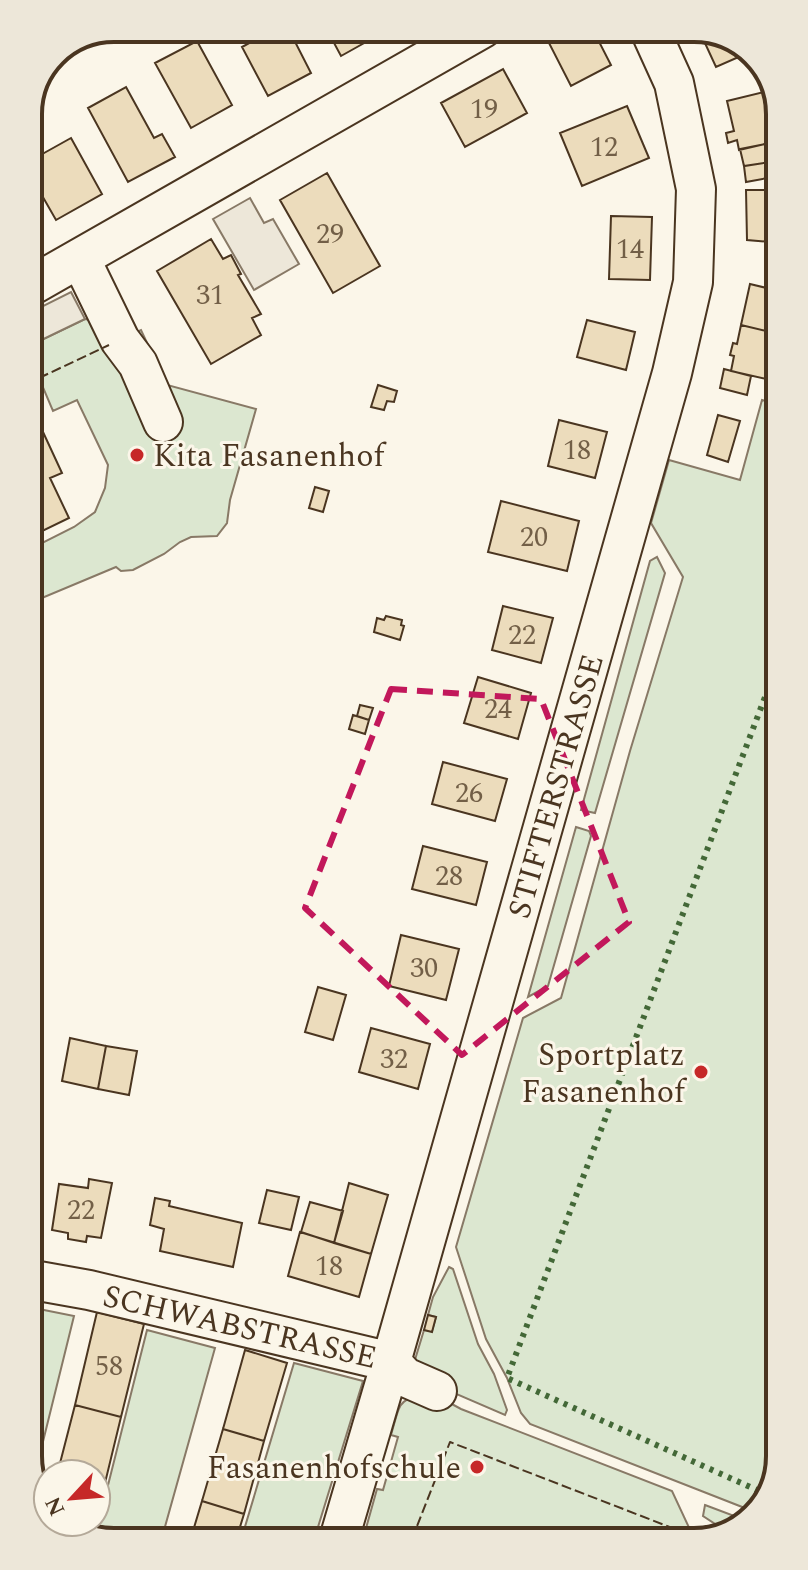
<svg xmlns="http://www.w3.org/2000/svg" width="808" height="1570" viewBox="0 0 808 1570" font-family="Spectral,serif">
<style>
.green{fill:#dce7d0;stroke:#887966;stroke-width:2}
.parking{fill:#ede7d9;stroke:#887966;stroke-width:2}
.building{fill:#ecdcbc;stroke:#4a3520;stroke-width:2}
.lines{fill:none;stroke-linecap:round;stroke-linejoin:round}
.minor-casing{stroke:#4a3520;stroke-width:42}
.minor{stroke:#fbf6e9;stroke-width:38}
.hedge{stroke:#436837;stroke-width:6;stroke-dasharray:4 6;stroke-linecap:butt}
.fence{stroke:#4a3520;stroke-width:2;stroke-dasharray:10 4;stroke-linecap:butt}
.marked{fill:none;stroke:#c2185b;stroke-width:6;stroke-dasharray:16 10;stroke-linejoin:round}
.poi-dot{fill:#c62828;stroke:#fbf6e9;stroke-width:3}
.labels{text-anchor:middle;stroke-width:6;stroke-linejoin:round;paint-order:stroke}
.number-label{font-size:28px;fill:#725f47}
.poi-label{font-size:32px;fill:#4a3520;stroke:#fbf6e9;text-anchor:end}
.street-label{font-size:32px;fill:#4a3520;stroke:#fbf6e9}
.rim{fill:none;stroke:#4a3520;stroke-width:4}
</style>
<rect width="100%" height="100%" fill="#fbf6e9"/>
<path class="green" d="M85,319L95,321L111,344L141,330L167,385L256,409L230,500L227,523L217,536L191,537L180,542L164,554L133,570L121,571L116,567L30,603V549L74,527L95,512L105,488L108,465L77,400L53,411L39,378L29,364V346Z
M762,400L775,404L780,1456L765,1504L755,1512L530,1424L521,1413L507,1378L486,1339L456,1247L523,1018L561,998L630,751L683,577L651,523L669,460L740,480Z
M657,557L665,573L595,813L581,810L650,561Z
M576,827L589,831L591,836L548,986L528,997Z
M449,1267L453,1269L478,1344L494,1374L507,1410L505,1415L447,1390L414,1363L424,1330L432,1331L436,1317L428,1315L433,1297Z
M34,1308L74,1316L34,1478Z
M147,1330L215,1348L161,1541L108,1542L95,1537Z
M294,1363L363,1381L314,1540H241Z
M437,1396L461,1409L672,1491L692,1534L698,1530L708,1536L363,1539L377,1489L383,1490L398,1437L391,1435C402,1397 397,1399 437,1396Z
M705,1505L745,1520L729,1533L703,1516Z"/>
<path class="parking" d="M250,198L264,223L273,219L299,264L254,290L213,219Z
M71,292L85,319L29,346V313Z"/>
<path class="building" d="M277,28H288L311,73L268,96L242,47Z
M326,28H391L341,56Z
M579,28H592L611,65L571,86L549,43Z
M698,28L746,46L750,52L716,67Z
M197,41L232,105L191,128L155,63Z
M503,69L527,113L465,147L441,103Z
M126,87L154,138L162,134L175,157L128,182L88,108Z
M768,91L774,116V142L739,150L737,140L728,143L726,133L734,131L727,101Z
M627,106L649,158L582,186L560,133Z
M71,138L102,194L56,220L28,171V162Z
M765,144L770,162L744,166L740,149Z
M770,162H772L773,177L746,182L744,166Z
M327,173L380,266L333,293L280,200Z
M746,190H774V240H771V242L747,240Z
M611,216L652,217L650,280L609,279Z
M211,239L223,259L231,255L241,274L238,275L261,314L252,318L261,335L211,364L157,271Z
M750,284L775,290V333L741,325Z
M587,320L635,332L626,370L577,357Z
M741,325L775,333V381L731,371L734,356L730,355L733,343L737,344Z
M724,369L751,376L747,395L720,388Z
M378,385L397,391L394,402L387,401L384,410L371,407Z
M718,415L740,421L728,462L707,455Z
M559,420L607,432L595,478L548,466Z
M43,432L62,473L50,478L69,518L30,537V435L31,438Z
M315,487L329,491L323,512L309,508Z
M501,501L579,521L567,571L488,552Z
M503,606L553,618L541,663L492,650Z
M386,616L402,620L401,625L404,626L400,640L374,632L377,618L384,620Z
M478,677L531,693L518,739L464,723Z
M360,705L373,708L369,720L357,716Z
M353,715L369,720L365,734L349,729Z
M443,762L507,779L495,821L432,804Z
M423,846L487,862L476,905L412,889Z
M401,935L459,949L446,1000L389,986Z
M318,987L346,995L333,1040L305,1032Z
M371,1028L430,1044L418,1089L359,1072Z
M70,1038L106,1046L98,1089L62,1081Z
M106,1046L137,1051L129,1095L98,1089Z
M89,1179L112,1183L101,1238L87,1236L86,1242L68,1239V1233L52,1230L59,1184L88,1188Z
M349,1183L388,1195L371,1254L334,1243Z
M267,1190L299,1197L291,1230L259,1223Z
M155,1198L170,1201L169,1206L242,1223L233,1267L160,1251L164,1229L150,1225Z
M310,1202L343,1211L334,1243L301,1232Z
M300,1232L371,1254L359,1297L288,1276Z
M97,1312L144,1324L121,1417L75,1405Z
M428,1315L436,1317L432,1332L424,1330Z
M245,1350L287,1363L264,1441L223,1429Z
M75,1405L121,1417L105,1483L96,1480V1474H71L58,1471Z
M223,1429L264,1441L244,1514L202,1501Z
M96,1480L105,1483L96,1516Z
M202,1501L244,1514L236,1540L190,1541Z
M60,1522H94L91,1535L62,1524Z"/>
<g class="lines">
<defs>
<path id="minor" d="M80,258L120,340L138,364L163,422
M29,287L483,28
M33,1280L89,1290L391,1362L405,1377L437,1391
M339,1539L391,1362L672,373L693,282L696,189L674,83L649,28"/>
</defs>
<use href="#minor" class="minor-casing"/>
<use href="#minor" class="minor"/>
<path class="hedge" d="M768,1495L507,1378L776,668"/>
<path class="fence" d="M39,378L109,345
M412,1539L450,1442L693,1536"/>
</g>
<path class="marked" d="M391,689L541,699L629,922L462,1055L305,908Z"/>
<g class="poi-dot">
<circle cx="137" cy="455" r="8"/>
<circle cx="701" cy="1072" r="8"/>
<circle cx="477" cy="1467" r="8"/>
</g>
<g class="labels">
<g class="number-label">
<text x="484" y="118">19</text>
<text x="604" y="156">12</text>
<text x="330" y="243">29</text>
<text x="630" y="258">14</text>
<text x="210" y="304">31</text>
<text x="577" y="459">18</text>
<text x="534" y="546">20</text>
<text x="522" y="644">22</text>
<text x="498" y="718">24</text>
<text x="469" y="802">26</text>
<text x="449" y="885">28</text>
<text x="424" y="977">30</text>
<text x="394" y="1068">32</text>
<text x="81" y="1219">22</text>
<text x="329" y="1275">18</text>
<text x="109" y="1375">58</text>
</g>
<g class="poi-label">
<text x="153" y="466" text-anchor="start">Kita Fasanenhof</text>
<text x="685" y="1065">Sportplatz<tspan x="685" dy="37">Fasanenhof</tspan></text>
<text x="461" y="1478">Fasanenhofschule</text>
</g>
<g class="street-label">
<text transform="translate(555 786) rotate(-74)" y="11">STIFTERSTRASSE</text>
<text transform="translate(240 1326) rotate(13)" y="11">SCHWABSTRASSE</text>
</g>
</g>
<path d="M0 0H808V1570H0ZM114 42H694A72 72 0 0 1 766 114V1456A72 72 0 0 1 694 1528H114A72 72 0 0 1 42 1456V114A72 72 0 0 1 114 42Z" fill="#ede7d9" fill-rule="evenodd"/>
<path class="rim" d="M114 42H694A72 72 0 0 1 766 114V1456A72 72 0 0 1 694 1528H114A72 72 0 0 1 42 1456V114A72 72 0 0 1 114 42Z"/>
<g transform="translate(72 1498) rotate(244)"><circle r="38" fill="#fbf6e9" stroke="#b4a999" stroke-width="2"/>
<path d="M0-6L14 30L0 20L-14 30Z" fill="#c62828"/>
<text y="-12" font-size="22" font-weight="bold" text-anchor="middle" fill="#4a3520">N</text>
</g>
</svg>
